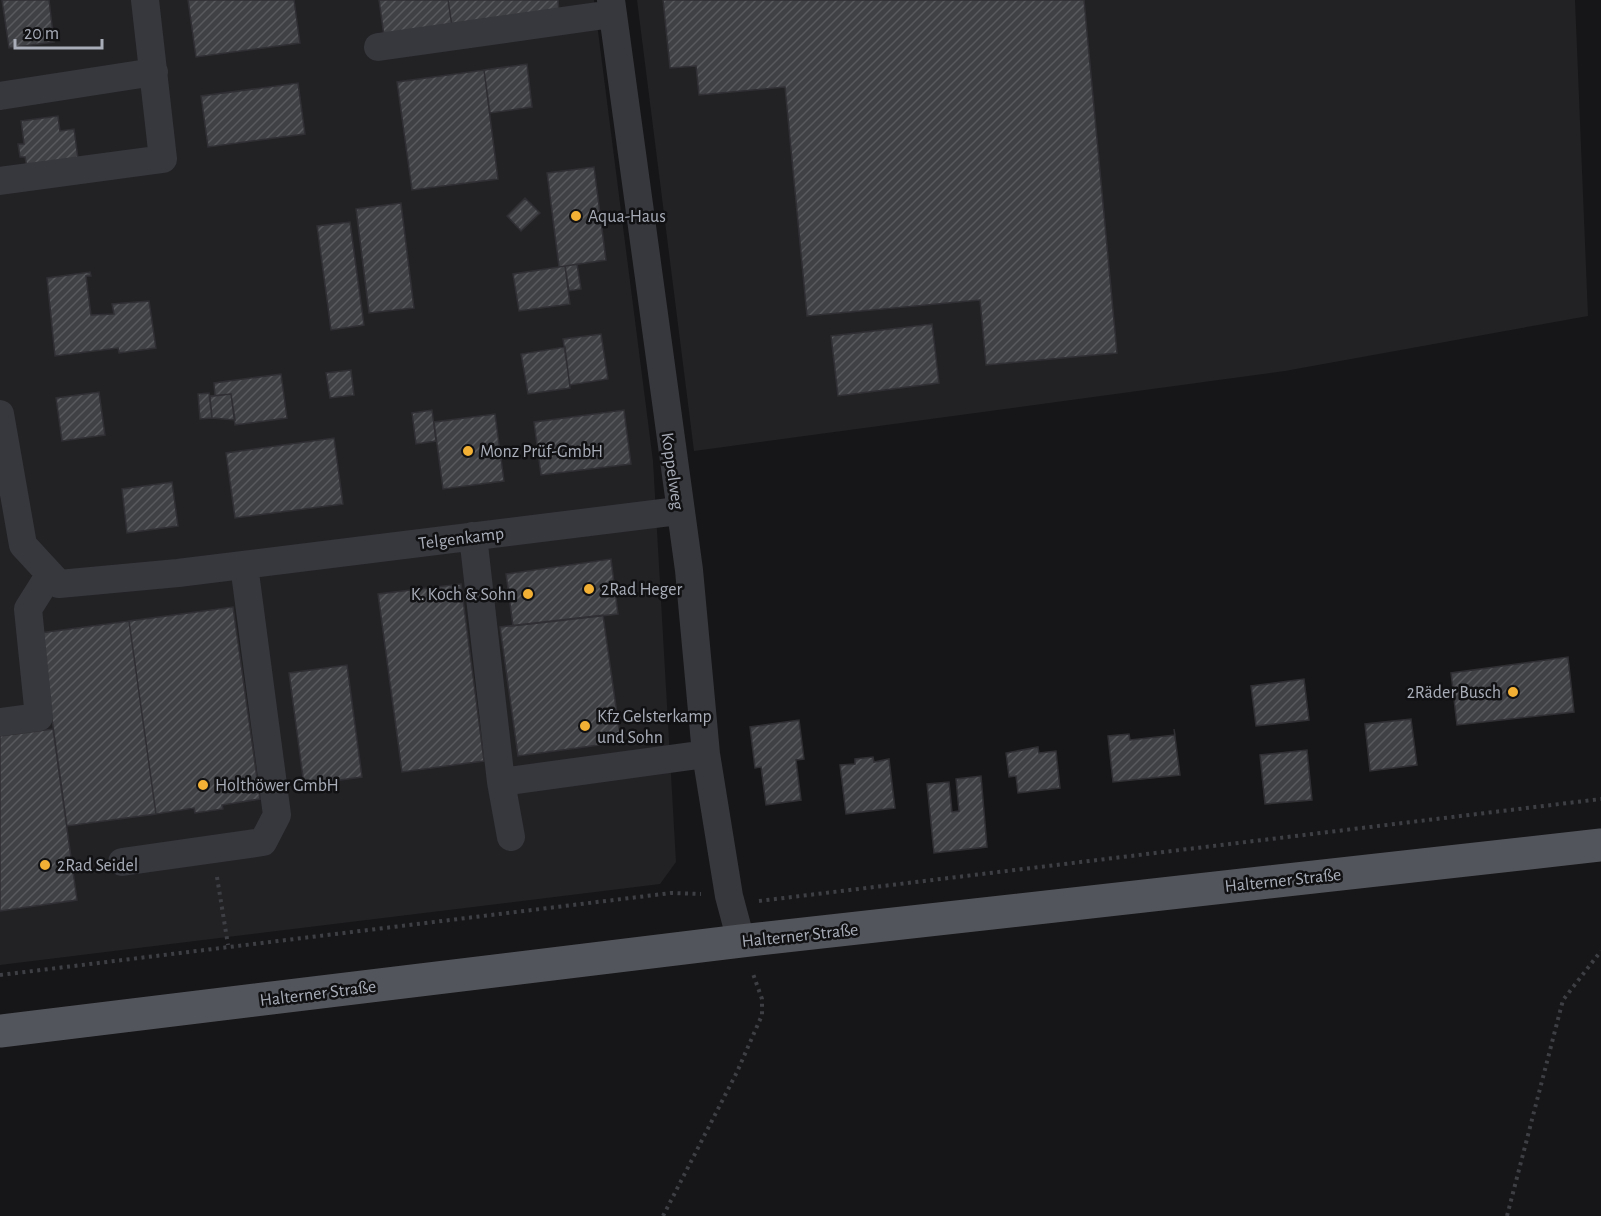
<svg xmlns="http://www.w3.org/2000/svg" width="1601" height="1216" viewBox="0 0 1601 1216" font-family="'Alegreya Sans',sans-serif">
<style>
.built{fill:#222225}
.building{fill:url(#building-hatch);stroke:#303034;stroke-width:1.5}
.lines{fill:none;stroke-linecap:round;stroke-linejoin:round}
.path{stroke:#3d3f44;stroke-width:4;stroke-dasharray:3 4.5;stroke-linecap:butt}
.minor{stroke:#37383d;stroke-width:28}
.major{stroke:#53555c;stroke-width:33}
.poi-dot{fill:#f2b134;stroke:#111113;stroke-width:2}
.labels{text-anchor:middle;stroke-width:5;stroke-linejoin:round;paint-order:stroke}
.poi-label{font-size:18px;fill:#a8adb8;stroke:#111113;text-anchor:start}
.street-label{font-size:18px;fill:#a8adb8;stroke:#111113}
</style>
<defs>
<pattern id="building-hatch" width="6" height="6" patternUnits="userSpaceOnUse" patternTransform="scale(1.5)"><rect width="6" height="6" fill="#404145"/><path d="M-1 1l2-2M0 6l6-6M5 7l2-2" fill="none" stroke="#595a5e"/></pattern>
</defs>
<rect width="100%" height="100%" fill="#161618"/>
<path class="built" d="M0,0H594L653,461L676,862L660,884L0,965Z
M637,0H1575L1588,316L1285,371L694,451Z"/>
<path class="building" d="M2,0H49L54,42L9,48Z
M188,0H294L300,43L196,57Z
M379,0H448L452,26L384,36Z
M448,0H558L559,12L452,26Z
M663,0H1084L1117,353L986,365L980,300L807,316L785,87L699,95L696,66L670,68Z
M527,64L532,107L490,113L484,70Z
M484,70L498,179L412,190L397,82Z
M298,83L305,134L208,147L201,96Z
M58,116L60,131L74,129L79,166L28,173L25,157H20L18,144H24L21,121Z
M594,167L606,260L559,267L547,173Z
M525,198L540,213L521,231L507,216Z
M401,203L414,308L369,313L356,209Z
M350,222L364,325L331,330L317,226Z
M577,264L581,289L569,291L565,266Z
M565,266L570,304L519,311L513,274Z
M90,272L91,276H86L91,315L114,314L112,304L149,301L156,348L119,353L118,348L55,356L47,278Z
M932,324L939,383L838,396L831,336Z
M601,334L608,379L570,385L563,339Z
M565,347L570,388L528,394L521,354Z
M351,370L354,395L330,398L326,373Z
M281,374L287,418L235,425L231,394L215,396L214,383Z
M99,392L105,435L62,441L56,398Z
M209,393L212,418L200,419L198,394Z
M231,394L235,420L212,418L210,396Z
M432,410L436,441L416,444L412,413Z
M624,410L631,464L541,475L534,422Z
M495,414L504,481L443,489L434,422Z
M334,438L343,504L235,518L226,453Z
M172,482L178,526L127,533L122,489Z
M611,559L618,614L513,626L506,574Z
M461,584L484,761L402,772L378,594Z
M233,607L260,799L222,805L223,809L195,813L194,808L156,814L129,621Z
M603,615L621,742L518,756L500,627Z
M129,621L156,814L67,826L40,633Z
M1568,657L1574,712L1457,725L1451,673Z
M347,665L362,777L304,785L289,673Z
M1304,679L1309,720L1256,726L1251,686Z
M1411,719L1417,765L1370,771L1365,724Z
M799,720L804,759L796,760L801,800L766,805L761,767L755,768L750,727Z
M53,729L77,900L0,911V736Z
M1174,729L1180,775L1113,782L1108,736L1129,734L1130,740L1175,735Z
M1038,747L1039,753L1056,751L1060,788L1018,793L1016,776L1009,777L1006,753Z
M1307,750L1312,800L1265,804L1260,755Z
M873,757L874,762L889,759L895,808L846,814L840,765L855,764V759Z
M981,776L987,847L934,853L927,784L949,782L952,812L959,811L956,779Z"/>
<g class="lines">
<path class="path" d="M217,877L228,945
M759,901L1601,799
M0,975L671,893L701,894
M663,1216L737,1072L762,1015V999L752,971
M1507,1216L1563,1000L1601,951"/>
<path class="minor" d="M611,0L689,570L706,754L729,896L741,941
M378,47L612,14
M0,96L154,72
M0,181L163,159L145,0
M0,414L23,545L59,584L178,573L678,511
M473,536L501,782L706,754
M0,722L39,717L28,609L50,574
M501,782L511,837
M122,862L263,842L277,815L244,565"/>
<path class="major" d="M0,1031L741,941L1601,845"/>
</g>
<g class="poi-dot">
<circle cx="576" cy="216" r="6"/>
<circle cx="468" cy="451" r="6"/>
<circle cx="589" cy="589" r="6"/>
<circle cx="528" cy="594" r="6"/>
<circle cx="1513" cy="692" r="6"/>
<circle cx="585" cy="726" r="6"/>
<circle cx="203" cy="785" r="6"/>
<circle cx="45" cy="865" r="6"/>
</g>
<g class="labels">
<g class="poi-label">
<text x="588" y="222">Aqua-Haus</text>
<text x="480" y="457">Monz Prüf-GmbH</text>
<text x="601" y="595">2Rad Heger</text>
<text x="516" y="600" text-anchor="end">K. Koch &amp; Sohn</text>
<text x="1501" y="698" text-anchor="end">2Räder Busch</text>
<text x="597" y="722">Kfz Gelsterkamp<tspan x="597" dy="21">und Sohn</tspan></text>
<text x="215" y="791">Holthöwer GmbH</text>
<text x="57" y="871">2Rad Seidel</text>
</g>
<g class="street-label">
<text transform="translate(673 471) rotate(82)" y="6">Koppelweg</text>
<text transform="translate(461 538) rotate(-7)" y="6">Telgenkamp</text>
<text transform="translate(1283 880) rotate(-6)" y="6">Halterner Straße</text>
<text transform="translate(800 935) rotate(-6)" y="6">Halterner Straße</text>
<text transform="translate(318 993) rotate(-7)" y="6">Halterner Straße</text>
</g>
</g>
<path d="M15 39v9h87v-9" fill="none" stroke="#a8adb8" stroke-width="3"/>
<text x="24" y="39" font-size="18" fill="#a8adb8" stroke="#111113" stroke-width="4.5" paint-order="stroke">20 m</text>
</svg>
